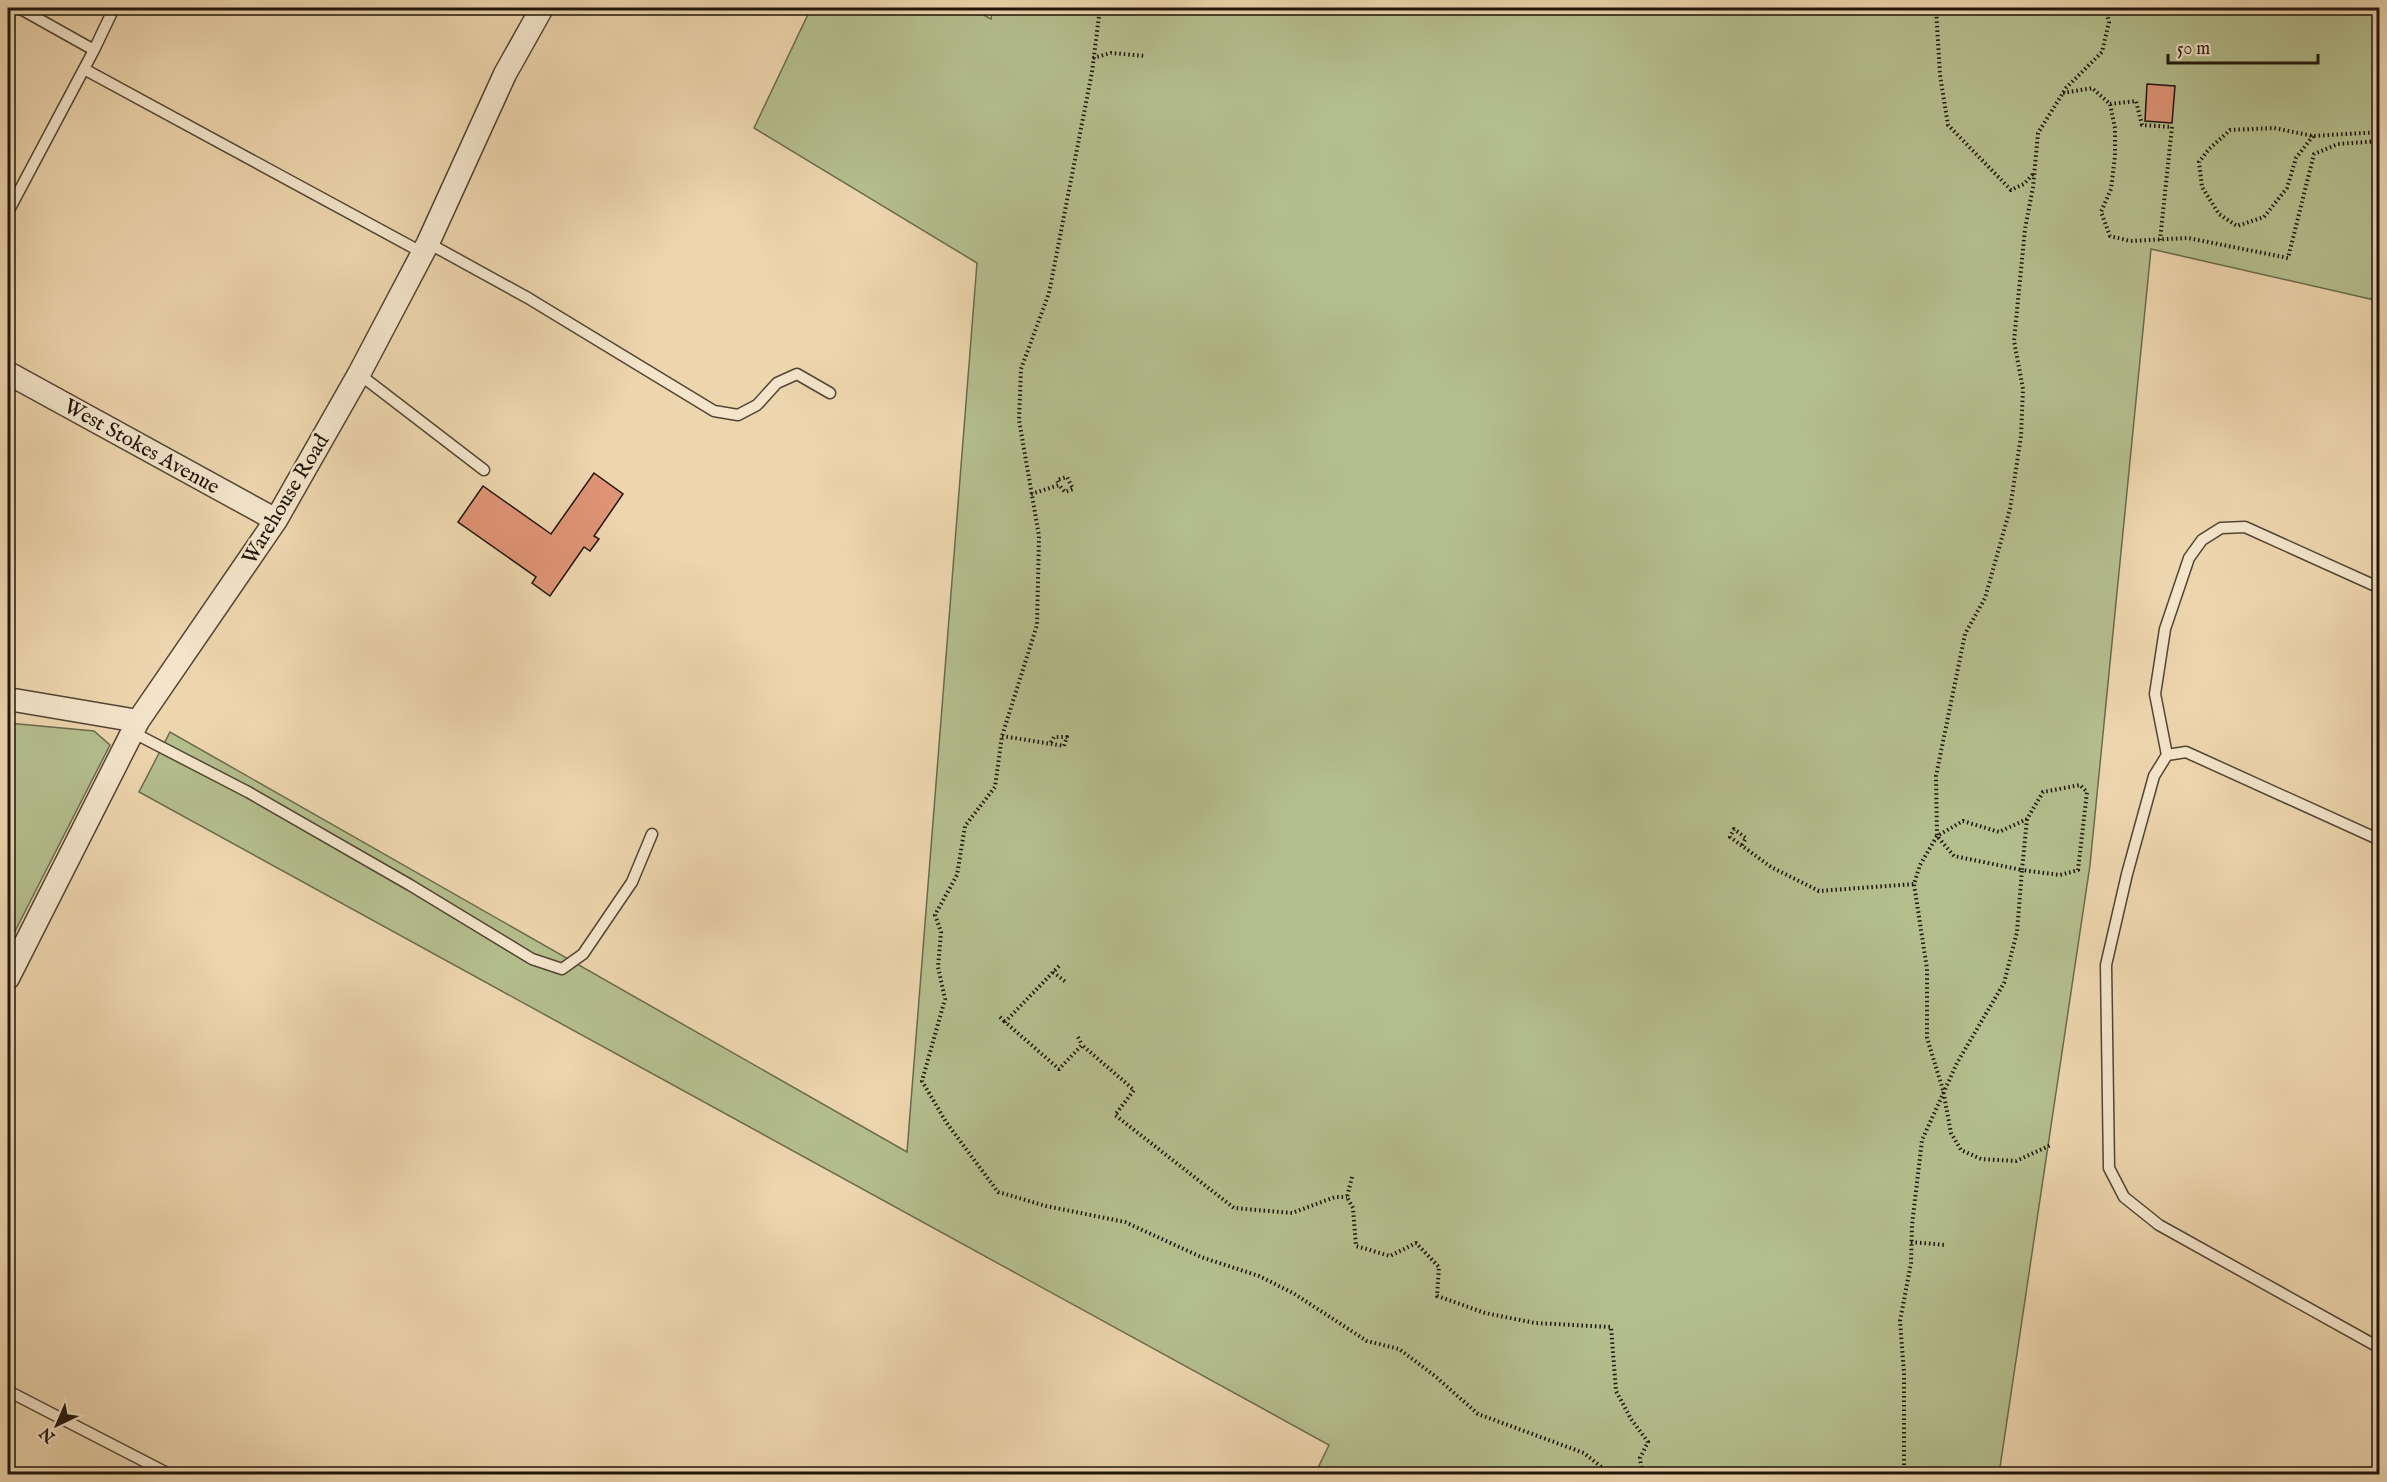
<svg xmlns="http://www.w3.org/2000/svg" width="2387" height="1482" viewBox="0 0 2387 1482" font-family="'IM FELL English',serif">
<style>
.green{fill:#b4be8d;stroke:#6a6a4c;stroke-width:1.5}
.building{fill:#df9476;stroke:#1f150b;stroke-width:1.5}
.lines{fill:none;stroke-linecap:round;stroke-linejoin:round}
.lane-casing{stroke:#524534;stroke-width:13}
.street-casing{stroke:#524534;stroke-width:25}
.path{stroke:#1f150b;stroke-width:4;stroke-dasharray:1.5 3;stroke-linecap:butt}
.lane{stroke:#f3e4ca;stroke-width:10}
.street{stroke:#f3e4ca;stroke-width:22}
.labels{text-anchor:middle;stroke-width:5;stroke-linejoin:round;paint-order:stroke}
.street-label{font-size:21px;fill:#1f150b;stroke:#f3e4ca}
</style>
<rect width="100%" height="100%" fill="#edd5ad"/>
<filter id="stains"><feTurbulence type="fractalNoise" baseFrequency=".00333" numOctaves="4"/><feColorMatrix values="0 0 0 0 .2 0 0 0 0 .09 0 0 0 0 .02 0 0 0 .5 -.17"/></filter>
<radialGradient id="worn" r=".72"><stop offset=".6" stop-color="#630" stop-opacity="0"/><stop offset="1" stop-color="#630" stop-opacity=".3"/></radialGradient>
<path class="green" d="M811,8H971L991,19L993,8H2379V301L2151,249L2090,865L1999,1474H1315L1329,1445L139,792L170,732L907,1152L977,263L754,128Z
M8,723L94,731L110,745L8,945Z"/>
<path class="building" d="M2147,84L2175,86L2172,123L2145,121Z
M594,473L623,494L594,536L599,539L590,551L584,547L550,596L532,583L536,577L458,522L483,486L551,534Z"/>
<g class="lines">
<defs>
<path id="lane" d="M94,50L114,8
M84,69L423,253
M8,212L94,50L19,8
M428,243L528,298L714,411L738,415L757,405L777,383L797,374L830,393
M359,374L484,470
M2380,588L2245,527L2221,528L2202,540L2189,558L2165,629L2155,694L2167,755L2154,776L2127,874L2106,965L2109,1168L2124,1197L2159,1225L2380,1348
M132,732L248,792L410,885L532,959L562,969L583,954L632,882L652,834
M2167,755L2186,752L2380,840
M8,1391L169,1474"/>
<path id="street" d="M8,373L276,520
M8,699L138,721
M8,978L138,721L276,520L359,374L428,243L505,74L542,8"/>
</defs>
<use href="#lane" class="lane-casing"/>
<use href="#street" class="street-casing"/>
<path class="path" d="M1100,8L1092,72L1049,293L1021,369L1019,420L1039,536L1037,625L1002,736L995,787L965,826L957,875L935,915L941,932L938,967L945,999L922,1081L946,1122L998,1192L1046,1206L1125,1222L1201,1257L1259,1276L1293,1293L1367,1341L1399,1349L1435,1376L1478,1414L1584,1453L1610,1474
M1936,8L1940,75L1948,125L2011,190L2024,184L2033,174
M1093,58L1111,53L1145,56
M2063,93L2092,88L2110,104L2115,128V156L2111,189L2101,212L2110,236L2130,241L2188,238L2288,258L2314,154L2338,144L2380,141
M2110,104L2136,101L2142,125L2172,127L2160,240
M2313,136L2296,158L2287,188L2264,217L2237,226L2219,214L2202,187L2199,162L2209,149L2230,130L2274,128L2313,136L2380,132
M1031,494L1059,485L1065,492L1073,489L1067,477L1057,480L1059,485
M1002,736L1064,746L1067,737H1054L1050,744
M2027,819L2022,870L2060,875L2078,870L2087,792L2080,785L2043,792L2027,819L1999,832L1963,821L1937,836L1920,865L1914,884L1927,969V1038L1943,1090L1951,1133L1961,1150L1981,1159L2016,1161L2051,1145
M1742,845L1746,838L1734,829L1730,837L1771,867L1819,891L1914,884
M1059,966L1005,1022L1059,1069L1082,1045L1134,1090L1115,1115L1234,1208L1292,1213L1335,1197H1347
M1053,972L1067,983
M1000,1017L1005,1022
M1078,1037L1082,1045
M1352,1177L1347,1197L1353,1208L1356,1246L1390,1256L1416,1243L1439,1267L1437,1296L1485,1313L1535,1323L1611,1327L1616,1391L1631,1419L1648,1442L1640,1458L1642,1474
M1911,1242L1945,1245
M1904,1474V1373L1900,1321L1911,1263L1912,1225L1922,1140L1957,1063L2004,983L2017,932L2022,870L1954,856L1937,836L1936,776L1965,634L1985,598L2010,509L2021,436L2023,389L2014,341L2025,229L2033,187L2038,133L2066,88L2102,52L2109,22L2105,8"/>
<use href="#lane" class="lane"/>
<use href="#street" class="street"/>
</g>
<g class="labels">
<g class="street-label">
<text transform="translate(142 446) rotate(29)" y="7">West Stokes Avenue</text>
<text transform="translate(285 499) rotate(-59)" y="7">Warehouse Road</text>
</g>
</g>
<rect width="2387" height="1482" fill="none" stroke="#edd5ad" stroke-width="30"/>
<rect x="9" y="9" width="2369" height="1464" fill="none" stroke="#1f150b" stroke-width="3"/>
<rect x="15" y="15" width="2357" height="1452" fill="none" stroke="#1f150b" stroke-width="1.5"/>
<g transform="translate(57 1425) rotate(224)" stroke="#f3e4ca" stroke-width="4.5" paint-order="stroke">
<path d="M0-4.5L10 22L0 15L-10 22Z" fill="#1f150b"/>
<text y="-9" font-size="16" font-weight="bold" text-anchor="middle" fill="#1f150b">N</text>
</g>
<path d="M2168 54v9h150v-9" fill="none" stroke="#1f150b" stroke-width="3"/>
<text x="2177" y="54" font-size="18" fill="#1f150b" stroke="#f3e4ca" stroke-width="4.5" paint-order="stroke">50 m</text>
<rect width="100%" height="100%" filter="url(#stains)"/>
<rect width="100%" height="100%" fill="url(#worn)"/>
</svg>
